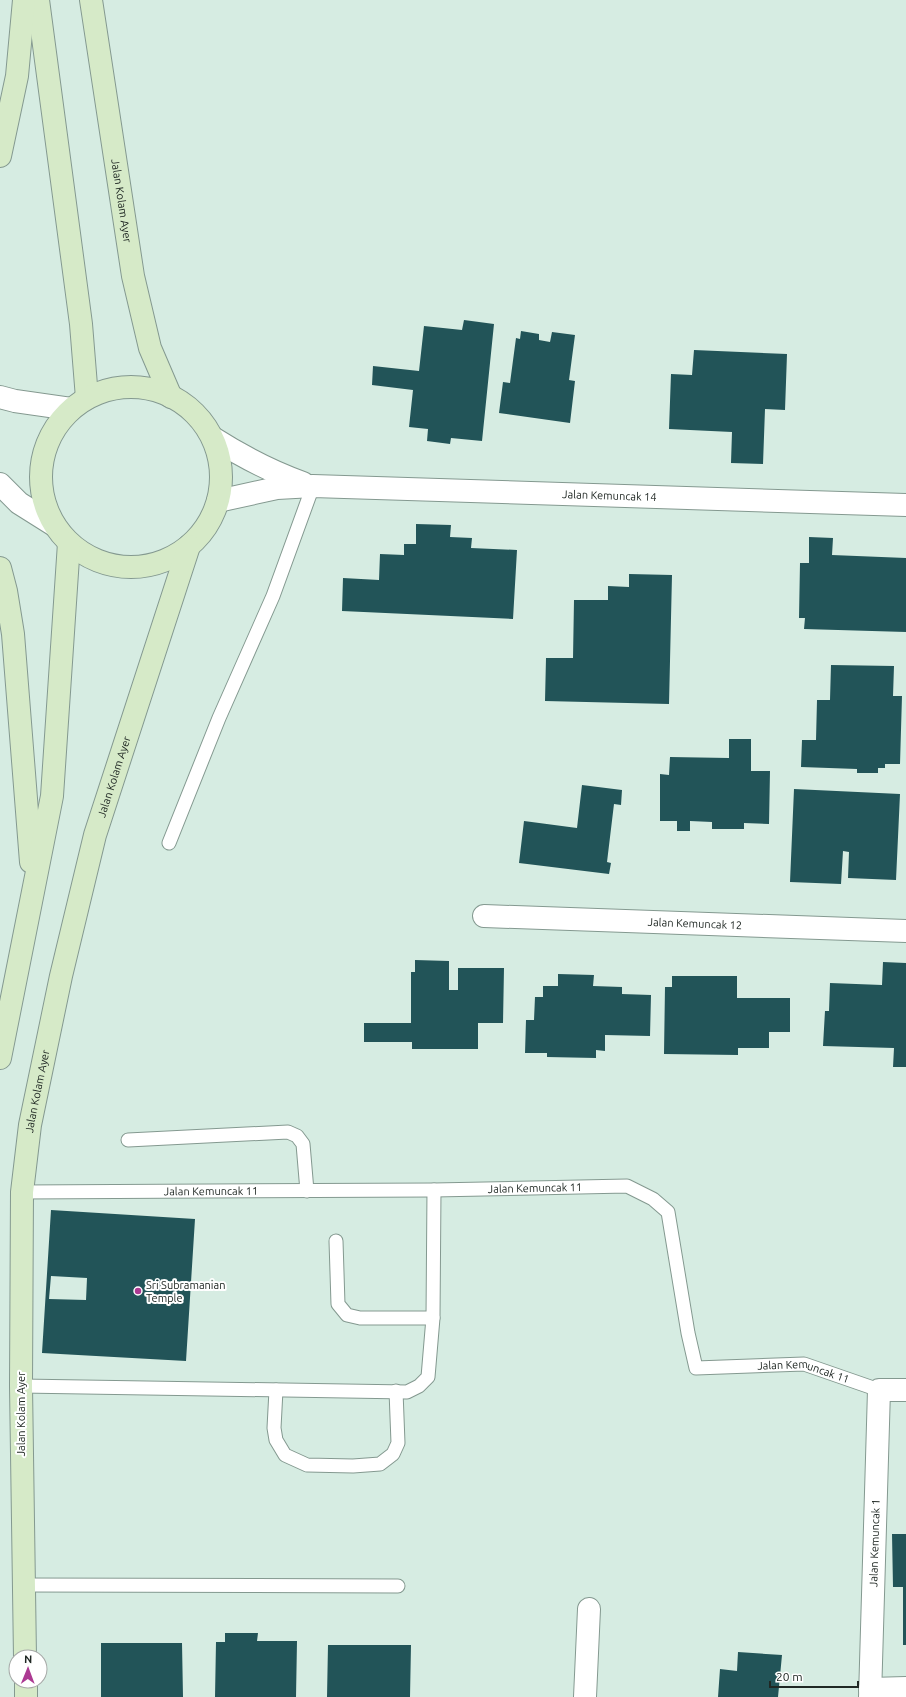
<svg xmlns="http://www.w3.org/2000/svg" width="906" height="1697" viewBox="0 0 906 1697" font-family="Ubuntu,sans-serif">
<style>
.building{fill:#225458;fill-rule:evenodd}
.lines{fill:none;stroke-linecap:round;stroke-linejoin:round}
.service-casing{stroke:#849990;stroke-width:15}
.minor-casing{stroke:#849990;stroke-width:24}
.secondary-casing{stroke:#849990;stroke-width:24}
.service{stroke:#fff;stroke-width:13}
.minor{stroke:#fff;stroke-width:22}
.secondary{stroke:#d6eac8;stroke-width:22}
.poi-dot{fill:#ac3992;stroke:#fff;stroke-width:1.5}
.labels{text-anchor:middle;stroke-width:4;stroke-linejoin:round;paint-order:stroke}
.street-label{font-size:11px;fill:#202824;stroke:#fff}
.poi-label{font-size:11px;fill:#202824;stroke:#fff;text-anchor:start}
</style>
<rect width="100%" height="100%" fill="#d6ece2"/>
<path class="building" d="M464,320L494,324L482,441L451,438L450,444L427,441L428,429L409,427L413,390L372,385L373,366L419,371L424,326L462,330Z
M521,331L539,334V340L550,342L552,332L575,335L569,380L575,381L570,423L499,413L503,382L510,383L516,338L520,339Z
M694,350L787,354L785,410L765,409L763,464L731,463L732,432L669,429L671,374L692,375Z
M416,524L451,525L450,537L472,538L471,548L517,550L513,619L342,611L343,578L379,580L380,554L404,555V544H416Z
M809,537L833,538L832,555L906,558V632L804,629L805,618H799L800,563H809Z
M629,574L672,575L669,704L545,701L546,658H573L574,600H608V586L629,587Z
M831,665L894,666L893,696H902L900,764H885V768H878V773H857V769L801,767L802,740H816L817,700H830Z
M729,739H751V771H770L769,824L744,823V829H712V822L690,821V831H677V821H660V774L669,775L670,757L729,758Z
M582,785L622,790L621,805L614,804L607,862L611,863L609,874L519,863L524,821L577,828Z
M794,789L900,794L896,880L848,878L849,852L843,851L841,884L790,882Z
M415,960L449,961V990H458V968H504L503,1023H478V1049H412V1042H364V1023H411V972H415Z
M883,962L906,963V1067H893L894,1048L823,1046L825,1011H829L830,983L882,985Z
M558,974L594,975L593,986L622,987V994L651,995L650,1036L605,1035V1051L596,1050V1058L547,1057V1053H525L526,1020H534L535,997H543V986H558Z
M672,976H737V998H790V1032H769V1048H738V1055L664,1054L665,987H672Z
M51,1210L195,1219L186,1361L42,1353ZM51,1276L87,1278L86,1300L49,1299Z
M892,1534H906V1645H903V1587H893Z
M225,1633H258L257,1641H297L296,1697H215L216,1642H225Z
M101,1643H182L183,1697H101Z
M328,1645H411L410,1697H327Z
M738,1652L782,1655L778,1697H718L720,1669L737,1671Z"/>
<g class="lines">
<defs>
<g id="service">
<path d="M169,843L219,718L273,596L313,486"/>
<path d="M128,1140L288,1132L297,1136L303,1144L307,1191"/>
<path id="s1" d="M22,1192L434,1190L627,1186L653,1199L668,1212L688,1333L696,1368L804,1364L879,1390"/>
<path d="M336,1241L338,1304L347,1315L360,1318H433"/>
<path d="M21,1386L407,1392L419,1386L428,1377L433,1318L434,1190"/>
<path d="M276,1390L274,1428L276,1440L285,1455L307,1465L353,1466L380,1464L393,1454L398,1443L396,1391"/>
<path d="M23,1585L398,1586"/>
</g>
<g id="minor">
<path d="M0,397L15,401L71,409"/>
<path d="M213,438C243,457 269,471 303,483"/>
<path d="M0,484L19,503L54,525"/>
<path id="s2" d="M218,501L277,488L313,486L906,505"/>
<path id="s3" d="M484,916L906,931"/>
<path d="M870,1689L906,1688"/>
<path d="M585,1697L589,1609"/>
<path id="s4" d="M870,1697L879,1390H906"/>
</g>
<g id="secondary">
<path d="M38,0L81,324L87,398"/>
<path id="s5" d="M91,0L133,276L150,348L171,397"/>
<path d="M0,156L17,76L24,0"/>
<circle cx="131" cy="477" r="90"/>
<path d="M0,568L6,591L13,634L31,862"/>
<path d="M0,1058L52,796L69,543"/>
<path id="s6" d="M25,1657L21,1386L22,1192L30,1125L61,976L95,835L189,546"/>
<path d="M26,1681V1697"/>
</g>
</defs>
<use href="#service" class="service-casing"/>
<use href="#minor" class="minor-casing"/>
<use href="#secondary" class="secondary-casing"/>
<use href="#service" class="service"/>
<use href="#minor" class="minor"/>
<use href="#secondary" class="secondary"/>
</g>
<circle class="poi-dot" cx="138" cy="1291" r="4"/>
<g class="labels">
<g class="street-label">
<text dy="4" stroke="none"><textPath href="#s5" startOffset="203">Jalan Kolam Ayer</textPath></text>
<text dy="4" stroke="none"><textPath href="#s2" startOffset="393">Jalan Kemuncak 14</textPath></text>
<text dy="4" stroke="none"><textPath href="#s6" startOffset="891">Jalan Kolam Ayer</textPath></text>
<text dy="4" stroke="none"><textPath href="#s3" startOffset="211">Jalan Kemuncak 12</textPath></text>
<text dy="4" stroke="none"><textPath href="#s6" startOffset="567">Jalan Kolam Ayer</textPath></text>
<text dy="4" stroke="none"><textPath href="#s1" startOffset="513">Jalan Kemuncak 11</textPath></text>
<text dy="4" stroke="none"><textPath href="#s1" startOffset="189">Jalan Kemuncak 11</textPath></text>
<text dy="4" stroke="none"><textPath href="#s1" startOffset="921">Jalan Kemuncak 11</textPath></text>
<text transform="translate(21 1414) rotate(-90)" y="4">Jalan Kolam Ayer</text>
<text dy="4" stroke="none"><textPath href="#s4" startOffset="154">Jalan Kemuncak 1</textPath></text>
</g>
<g class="poi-label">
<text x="146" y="1289">Sri Subramanian<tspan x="146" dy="13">Temple</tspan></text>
</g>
</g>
<g transform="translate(28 1669) rotate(1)"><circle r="19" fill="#ffffff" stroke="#a6a9a7"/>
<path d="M0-3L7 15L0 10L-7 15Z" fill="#ac3992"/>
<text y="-6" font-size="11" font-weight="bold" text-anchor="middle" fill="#202824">N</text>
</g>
<path d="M770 1681v6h88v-6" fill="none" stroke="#202824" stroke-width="2"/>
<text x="776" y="1681" font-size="12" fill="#202824" stroke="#ffffff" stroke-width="3" paint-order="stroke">20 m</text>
</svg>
